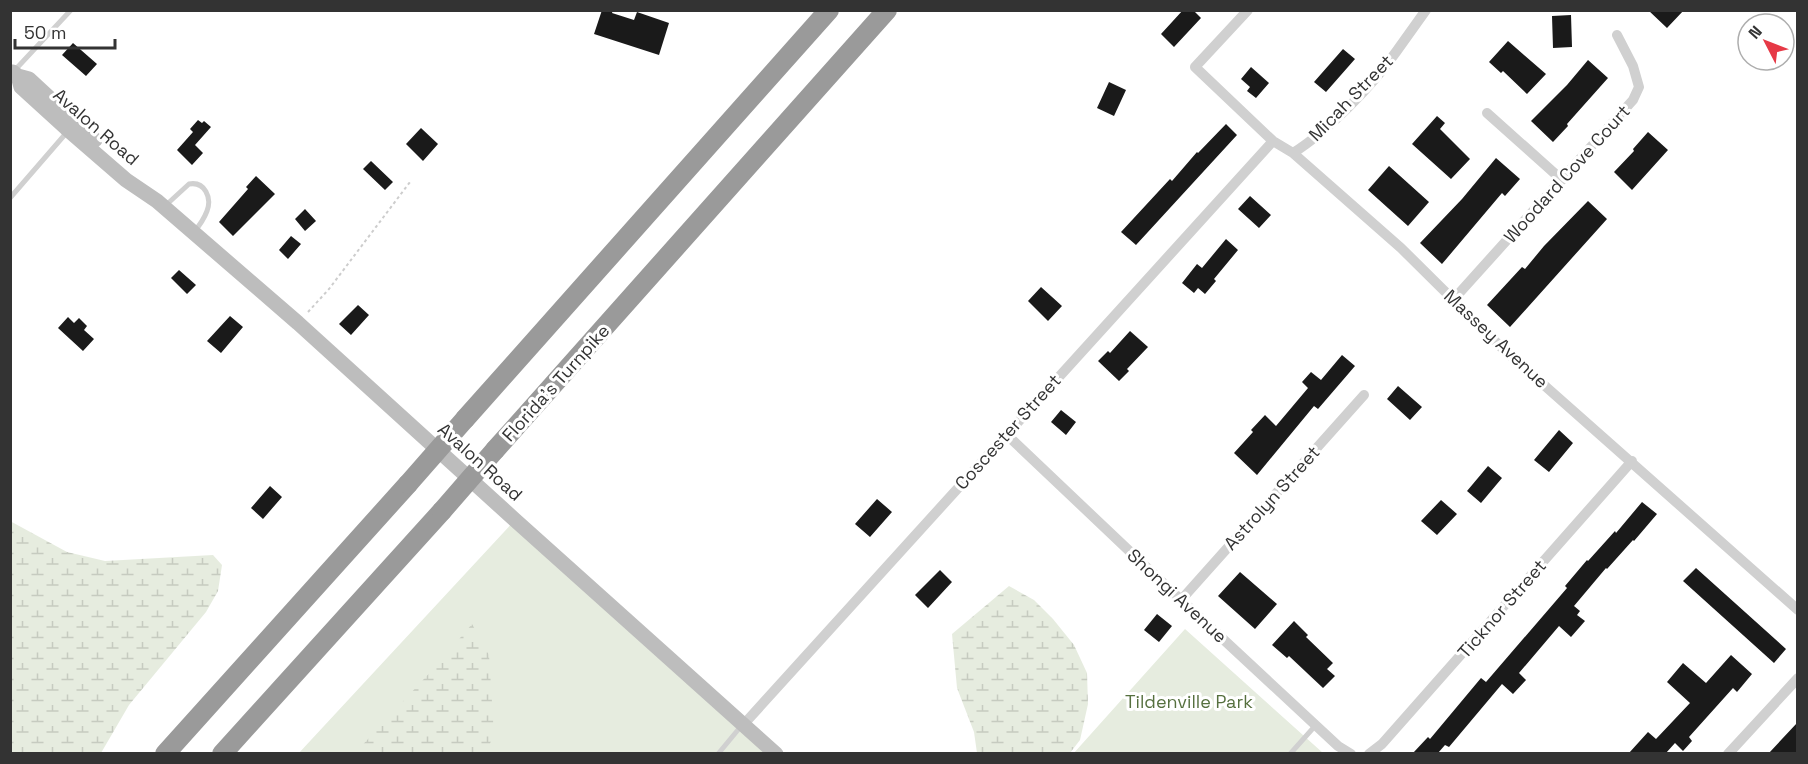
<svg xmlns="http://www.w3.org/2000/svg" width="1808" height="764" viewBox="0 0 1808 764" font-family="'Space Grotesk',sans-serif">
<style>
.green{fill:#e6ecdf}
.wetland{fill:url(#wetland-marsh)}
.building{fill:#1a1a1a}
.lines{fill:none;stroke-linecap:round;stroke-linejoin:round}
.path{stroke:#cdcdcd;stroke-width:2;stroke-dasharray:3 3;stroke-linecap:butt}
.service{stroke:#d0d0d0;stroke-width:5}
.minor{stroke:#d0d0d0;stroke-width:10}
.secondary{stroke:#bdbdbd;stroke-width:15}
.motorway{stroke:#9a9a9a;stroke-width:20}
.motorway-bridge{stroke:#9a9a9a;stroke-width:20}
.labels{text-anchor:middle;stroke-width:6;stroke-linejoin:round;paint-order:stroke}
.street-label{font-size:18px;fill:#333;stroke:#fff}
.park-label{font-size:18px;fill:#56703f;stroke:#fff}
</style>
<defs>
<pattern id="wetland-marsh" width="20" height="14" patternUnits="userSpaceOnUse" patternTransform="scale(1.5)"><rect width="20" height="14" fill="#e6ecdf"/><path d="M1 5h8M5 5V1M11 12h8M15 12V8" fill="none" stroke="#c6cbc0"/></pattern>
</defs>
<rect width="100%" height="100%" fill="#fff"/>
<path class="green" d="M515,520L776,754H298Z
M1185,629L1323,753L1073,754Z"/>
<path class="wetland" d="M10,521L67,552L105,561L213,555L222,565L218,591L206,612L129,705L101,753H11Z
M1009,586L1034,600L1053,619L1074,645L1087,673L1088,704L1080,740L1070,753H977L974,732L957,688L952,634Z
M472,624L489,655L494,734L486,753H355L436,666Z"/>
<path class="building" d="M602,10H613L612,13L634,20L637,12L669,23L659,55L594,34Z
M1183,10H1193L1201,18L1174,47L1161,34Z
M1648,10H1684L1667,28Z
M1571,15L1572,47L1553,48L1552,16Z
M1508,41L1546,74L1527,94L1503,71L1501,73L1489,62Z
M73,43L97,64L86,76L62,55Z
M1343,49L1355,59L1326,92L1314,82Z
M1588,60L1608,78L1567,124L1568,126L1553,142L1531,121L1567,85Z
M1251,67L1269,83L1256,98L1247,91L1250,87L1241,79Z
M1109,82L1126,90L1114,116L1097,108Z
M1437,116L1445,123L1440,129L1470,159L1451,179L1412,144Z
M198,120L202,123L204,121L211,127L195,145L203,153L192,165L177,150L193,132L190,129Z
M1226,124L1237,135L1136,245L1121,232L1170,179L1172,181L1197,152L1198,153Z
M421,128L438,144L423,161L406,144Z
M1648,132L1668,150L1632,190L1614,172L1634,151L1633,149Z
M1496,158L1520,179L1505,196L1502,193L1442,264L1420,243L1462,199Z
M371,161L393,182L385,190L363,169Z
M1389,166L1429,202L1408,226L1368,190Z
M256,176L275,194L233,236L219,222L248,189L246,187Z
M1250,196L1271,215L1259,228L1238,209Z
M1588,201L1607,219L1510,327L1487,305L1522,267L1525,269L1544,246Z
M305,209L316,221L305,231L295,219Z
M291,236L301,244L288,259L279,250Z
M1226,239L1238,250L1214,279L1216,281L1205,294L1198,288L1194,293L1182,283L1197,264L1202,268Z
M179,270L196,285L187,294L171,278Z
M1041,287L1062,306L1048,321L1028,301Z
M358,305L369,315L351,335L339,324Z
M230,316L243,327L221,353L207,341Z
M68,317L74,323L79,318L87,326L84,330L94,339L83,351L58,328Z
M1130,331L1148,347L1127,369L1129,371L1119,381L1098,361L1108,351L1110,353Z
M1342,355L1355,366L1318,409L1314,406L1257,475L1234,453L1253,432L1251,430L1265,415L1276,426L1308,388L1302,382L1311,372L1321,380Z
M1398,386L1422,407L1410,420L1387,399Z
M1061,410L1076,422L1066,435L1051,422Z
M1559,430L1573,443L1549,472L1534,460Z
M1488,466L1502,478L1481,503L1467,491Z
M270,486L282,497L263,519L251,508Z
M877,499L892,512L870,537L855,524Z
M1441,500L1457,514L1437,535L1421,521Z
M1642,502L1657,514L1634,541L1633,540L1607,569L1606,568L1574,606L1580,611L1577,615L1585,621L1571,637L1559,626L1519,673L1526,680L1513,694L1502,684L1449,747L1445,745L1438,753H1413L1428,737L1430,739L1481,678L1486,682L1567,588L1565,586L1587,560L1588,561L1615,531L1616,533Z
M1696,568L1786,649L1774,663L1683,581Z
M940,570L952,582L928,608L915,595Z
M1240,572L1277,604L1255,629L1218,596Z
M1157,614L1172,626L1159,642L1144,630Z
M1294,621L1308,635L1306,637L1333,663L1327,669L1335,676L1323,688L1289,656L1287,658L1272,645Z
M1731,655L1752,674L1737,692L1733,688L1689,737L1692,741L1683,751L1675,743L1666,753H1629L1648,732L1656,739L1690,703L1667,682L1683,663L1706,683Z
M1797,723V753H1769Z"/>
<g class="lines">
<path class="path" d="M308,312L329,289L410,182"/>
<path class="service" d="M14,71L71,10
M10,198L68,131
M165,206L189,184C205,181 212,198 207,211C204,219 199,226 194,232
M718,754L742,725
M1290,754L1315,726"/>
<path class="minor" d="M1248,10L1195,67L1273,141L1293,153L1401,248L1501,347L1798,610
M1487,113L1562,180
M1293,153C1328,131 1372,86 1396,52C1406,38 1416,24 1426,10
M1453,300L1633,100L1639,87L1633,66L1617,35
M1006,434L1181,600L1338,746L1351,754
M1181,600L1364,395
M744,724L1273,141
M1369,754L1382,744L1632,461
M1728,754L1798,678"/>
<path class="secondary" d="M13,72L18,76L29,79L95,140
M18,76L21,87L66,128L126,180L157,201L298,323L515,520L776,754"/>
<path class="motorway" d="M465,419L829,10
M495,450L887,10
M165,754L408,484
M222,754L442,511"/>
<path class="motorway-bridge" d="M408,484L465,419
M442,511L495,450"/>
</g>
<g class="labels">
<g class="street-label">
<text transform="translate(1351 98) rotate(-46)" y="6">Micah Street</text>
<text transform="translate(96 127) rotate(41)" y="6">Avalon Road</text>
<text transform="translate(1567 174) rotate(-48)" y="6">Woodard Cove Court</text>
<text transform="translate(1496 339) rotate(43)" y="6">Massey Avenue</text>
<text transform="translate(556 383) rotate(-48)" y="6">Florida's Turnpike</text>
<text transform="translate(1008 432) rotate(-48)" y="6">Coscester Street</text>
<text transform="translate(480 462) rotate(42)" y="6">Avalon Road</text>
<text transform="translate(1272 498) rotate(-48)" y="6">Astrolyn Street</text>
<text transform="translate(1177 596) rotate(43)" y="6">Shongi Avenue</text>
<text transform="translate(1502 609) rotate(-49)" y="6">Ticknor Street</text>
</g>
<g class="park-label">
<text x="1189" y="708">Tildenville Park</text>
</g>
</g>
<rect width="1808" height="764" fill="none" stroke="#333333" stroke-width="24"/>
<g transform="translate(1766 42) rotate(312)"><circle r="28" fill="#ffffff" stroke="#adadad" stroke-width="1.5"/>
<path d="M0-4.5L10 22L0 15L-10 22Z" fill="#e63946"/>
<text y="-9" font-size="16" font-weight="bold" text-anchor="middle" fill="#333333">N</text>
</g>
<path d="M15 39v9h100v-9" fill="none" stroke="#333333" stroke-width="3"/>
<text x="24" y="39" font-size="18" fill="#333333" stroke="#ffffff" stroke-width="4.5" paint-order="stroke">50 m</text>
</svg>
